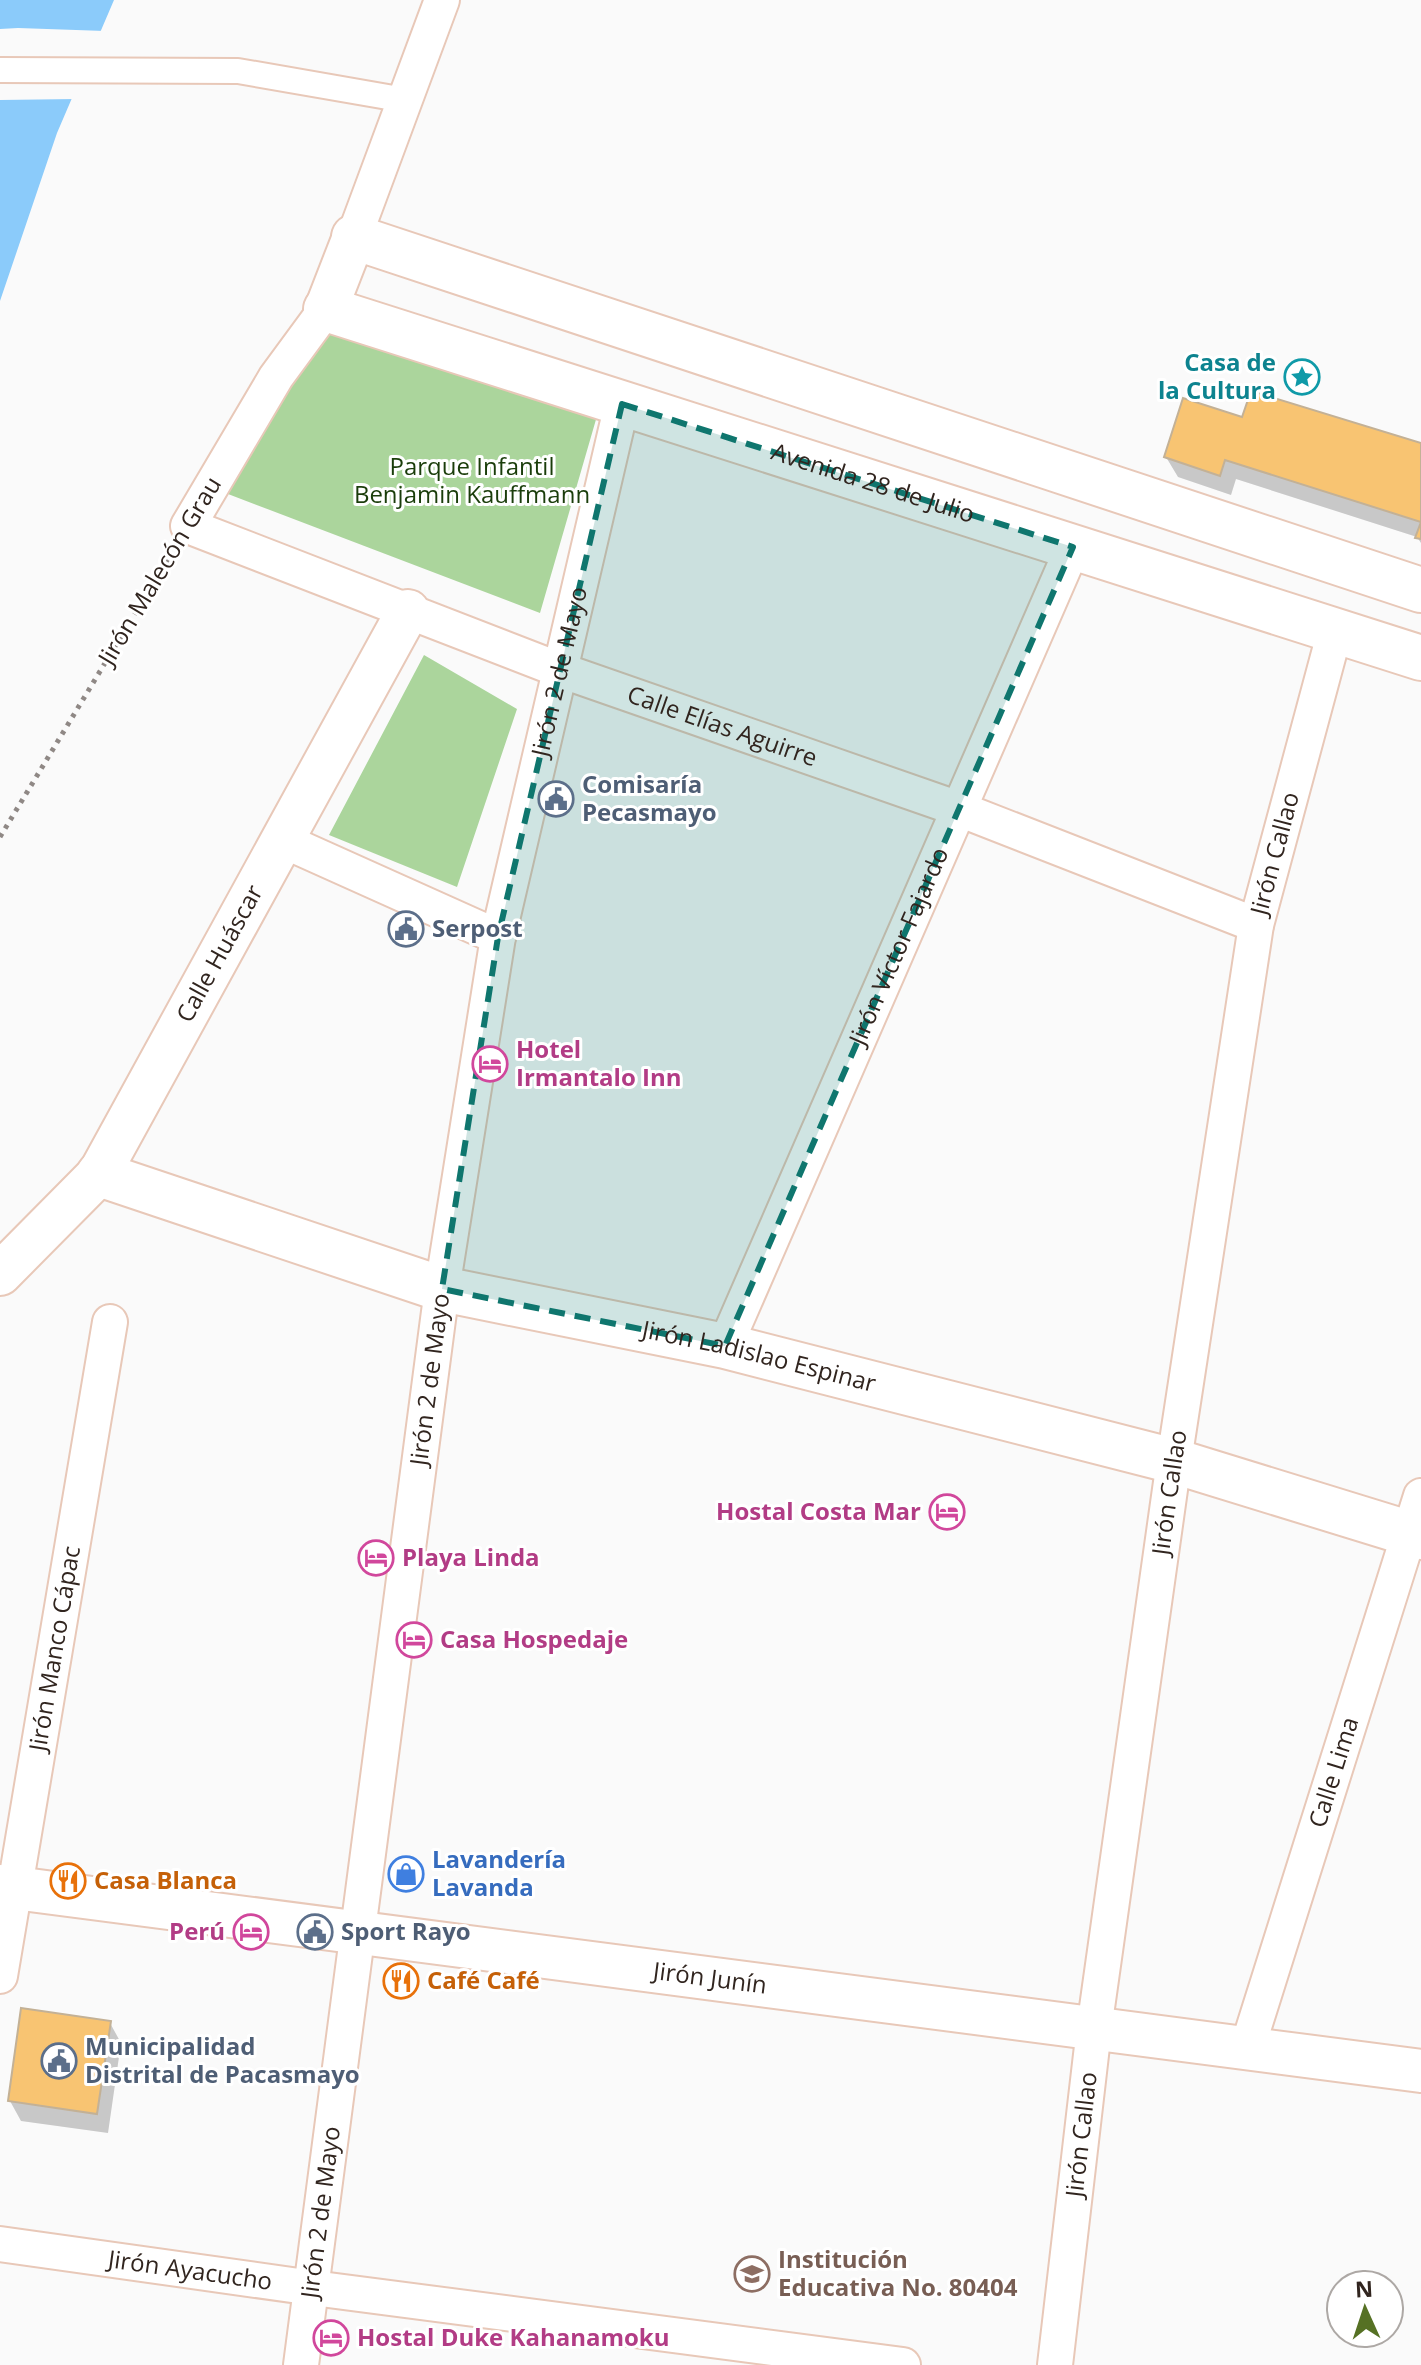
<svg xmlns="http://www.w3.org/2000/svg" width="1421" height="2365" viewBox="0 0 1421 2365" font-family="'Open Sans',sans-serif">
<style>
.green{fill:#abd59c}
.water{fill:#8bcbfa}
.pier{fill:#fafafa}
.shadow{fill:#0003}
.building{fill:#f8c472;stroke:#c3b196;stroke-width:2}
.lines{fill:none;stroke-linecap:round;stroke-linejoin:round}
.pedestrian-casing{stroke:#e8c8b8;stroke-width:28}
.minor-casing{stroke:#e8c8b8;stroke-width:38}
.tertiary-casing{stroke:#e8c8b8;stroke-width:46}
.secondary-casing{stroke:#e8c8b8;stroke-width:48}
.primary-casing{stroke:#e8c8b8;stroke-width:48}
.path{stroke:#8f8885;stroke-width:5;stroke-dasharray:4 6;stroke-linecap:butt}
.pedestrian{stroke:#fff;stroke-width:24}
.minor{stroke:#fff;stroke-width:34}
.tertiary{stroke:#fff;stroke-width:42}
.secondary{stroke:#fff;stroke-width:44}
.primary{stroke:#fff;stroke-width:44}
.marked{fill:#0f766e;fill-opacity:0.2;stroke:#0f766e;stroke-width:6;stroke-dasharray:16 10;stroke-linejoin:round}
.labels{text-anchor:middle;stroke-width:6;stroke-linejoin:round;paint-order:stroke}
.culture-label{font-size:24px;font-weight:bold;fill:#0d838f;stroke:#fff;text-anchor:end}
.park-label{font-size:24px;fill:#1a3d0a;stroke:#fff}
.street-label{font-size:24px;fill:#31251f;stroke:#fff}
.service-label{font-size:24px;font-weight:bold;fill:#4e5e75;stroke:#fff;text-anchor:start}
.hotel-label{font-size:24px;font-weight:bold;fill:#b23c85;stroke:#fff;text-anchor:start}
.shop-label{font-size:24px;font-weight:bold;fill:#366cbe;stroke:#fff;text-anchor:start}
.food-label{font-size:24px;font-weight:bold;fill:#c56008;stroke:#fff;text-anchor:start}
.education-label{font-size:24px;font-weight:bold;fill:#785e54;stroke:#fff;text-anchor:start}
</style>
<rect width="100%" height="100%" fill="#fafafa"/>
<path class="green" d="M326,328L597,416L540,613L228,494Z
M424,655L517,709L457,887L329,835Z"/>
<path class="water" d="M0,0H114L57,133L0,301Z"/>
<path class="pier" d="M18,28L105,31L76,99L0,100V29Z"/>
<path class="shadow" d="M1243,419L1421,445V543L1417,537L1236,479L1231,495L1178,477L1166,457Z
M110,2023L121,2043L108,2133L21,2121L10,2101Z"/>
<path class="building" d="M1251,391L1421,443V539L1415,538L1421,522L1225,460L1220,476L1164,457L1183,398L1242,417Z
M21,2008L111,2021L97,2114L8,2101Z"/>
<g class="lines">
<defs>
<path id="pedestrian" d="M0,70L238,71L405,100"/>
<g id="minor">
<path d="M354,237L442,0"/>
<path id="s1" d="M326,309L276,377L188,526L560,670L959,809L1256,925"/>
<path d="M282,840L498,937"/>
<path id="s2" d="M725,1346L1073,547"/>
<path id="s3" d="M0,1976L110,1322"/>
<path id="s4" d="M1247,2049L1421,1496"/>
<path id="s5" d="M0,2244L313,2288L903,2365"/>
<path id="s6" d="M301,2365L442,1289L498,937L622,404"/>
<path id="s7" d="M1055,2365L1094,2029L1174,1461L1256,925L1335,631"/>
</g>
<g id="tertiary">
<path d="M326,309L354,237"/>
<path id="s8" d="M0,1274L99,1174L408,611"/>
<path id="s9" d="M0,1886L1421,2071"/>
</g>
<g id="secondary">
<path id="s10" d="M99,1174L442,1289L725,1346L1174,1461L1421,1537"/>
</g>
<g id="primary">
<path d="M354,237L1421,590"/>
<path id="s11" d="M326,309L1421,658"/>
</g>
</defs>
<use href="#pedestrian" class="pedestrian-casing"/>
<use href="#minor" class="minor-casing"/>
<use href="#tertiary" class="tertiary-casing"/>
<use href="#secondary" class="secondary-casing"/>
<use href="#primary" class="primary-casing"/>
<path class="path" d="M0,837L169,557"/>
<use href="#pedestrian" class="pedestrian"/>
<use href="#minor" class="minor"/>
<use href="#tertiary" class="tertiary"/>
<use href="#secondary" class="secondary"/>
<use href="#primary" class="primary"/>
</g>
<path class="marked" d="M622,404L1073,547L725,1346L442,1289L498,937Z"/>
<defs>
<symbol id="sight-ring" viewBox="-11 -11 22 22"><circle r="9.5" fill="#fff" stroke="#0f9aa8" stroke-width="1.5"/><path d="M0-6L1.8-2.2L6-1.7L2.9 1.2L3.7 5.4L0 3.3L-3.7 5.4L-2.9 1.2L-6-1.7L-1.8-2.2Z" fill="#0f9aa8"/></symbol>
<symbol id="civic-ring" viewBox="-11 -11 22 22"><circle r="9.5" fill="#fff" stroke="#5c6f8a" stroke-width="1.5"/><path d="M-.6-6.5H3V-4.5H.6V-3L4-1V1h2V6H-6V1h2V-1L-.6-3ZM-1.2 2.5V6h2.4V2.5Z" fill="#5c6f8a"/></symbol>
<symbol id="hotel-ring" viewBox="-11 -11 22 22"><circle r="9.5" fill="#fff" stroke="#d1479c" stroke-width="1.5"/><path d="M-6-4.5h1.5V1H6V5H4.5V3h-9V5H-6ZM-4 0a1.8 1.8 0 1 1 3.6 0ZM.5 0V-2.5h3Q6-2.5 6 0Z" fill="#d1479c"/></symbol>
<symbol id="shop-ring" viewBox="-11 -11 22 22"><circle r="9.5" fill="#fff" stroke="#3f7fe0" stroke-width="1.5"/><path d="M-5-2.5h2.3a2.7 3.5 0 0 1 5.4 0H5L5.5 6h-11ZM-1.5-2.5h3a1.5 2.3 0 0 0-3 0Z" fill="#3f7fe0"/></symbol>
<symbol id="restaurant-ring" viewBox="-11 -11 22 22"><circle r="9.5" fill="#fff" stroke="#e8710a" stroke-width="1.5"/><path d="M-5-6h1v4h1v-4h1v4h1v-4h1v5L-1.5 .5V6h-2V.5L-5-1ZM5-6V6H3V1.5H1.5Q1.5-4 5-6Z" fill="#e8710a"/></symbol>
<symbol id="school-ring" viewBox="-11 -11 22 22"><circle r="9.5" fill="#fff" stroke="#8d6e63" stroke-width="1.5"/><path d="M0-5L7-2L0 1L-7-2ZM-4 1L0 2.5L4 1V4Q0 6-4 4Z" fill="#8d6e63"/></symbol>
</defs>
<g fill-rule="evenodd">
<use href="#sight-ring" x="1282" y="357" width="40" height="40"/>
<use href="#civic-ring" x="536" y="779" width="40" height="40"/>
<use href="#civic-ring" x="386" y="909" width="40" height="40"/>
<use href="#hotel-ring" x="470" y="1044" width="40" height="40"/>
<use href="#hotel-ring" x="927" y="1492" width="40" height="40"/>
<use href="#hotel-ring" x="356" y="1538" width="40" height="40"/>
<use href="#hotel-ring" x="394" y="1620" width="40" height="40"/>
<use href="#shop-ring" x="386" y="1854" width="40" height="40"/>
<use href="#restaurant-ring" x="48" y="1861" width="40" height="40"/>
<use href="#hotel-ring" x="231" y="1912" width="40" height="40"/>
<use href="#civic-ring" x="295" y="1912" width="40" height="40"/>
<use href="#restaurant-ring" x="381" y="1961" width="40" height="40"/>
<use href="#civic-ring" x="39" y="2041" width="40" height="40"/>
<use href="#school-ring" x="732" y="2254" width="40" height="40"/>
<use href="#hotel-ring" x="311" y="2318" width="40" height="40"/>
</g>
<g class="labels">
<g class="culture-label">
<text x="1276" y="371">Casa de<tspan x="1276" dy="28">la Cultura</tspan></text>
</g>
<g class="park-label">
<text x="472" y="475">Parque Infantil<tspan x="472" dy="28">Benjamin Kauffmann</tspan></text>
</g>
<g class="street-label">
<text dy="8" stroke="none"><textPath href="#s11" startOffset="574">Avenida 28 de Julio</textPath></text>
<text transform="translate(160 571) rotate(-59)" y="8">Jirón Malecón Grau</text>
<text dy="8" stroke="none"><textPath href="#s6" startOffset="1714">Jirón 2 de Mayo</textPath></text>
<text dy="8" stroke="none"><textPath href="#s1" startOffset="828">Calle Elías Aguirre</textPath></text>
<text dy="8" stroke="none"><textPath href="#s7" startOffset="1528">Jirón Callao</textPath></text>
<text dy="8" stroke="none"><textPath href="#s2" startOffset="436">Jirón Víctor Fajardo</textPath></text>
<text dy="8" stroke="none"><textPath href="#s8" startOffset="392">Calle Huáscar</textPath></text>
<text dy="8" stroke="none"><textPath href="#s10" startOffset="686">Jirón Ladislao Espinar</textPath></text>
<text dy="8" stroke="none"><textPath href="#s6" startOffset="994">Jirón 2 de Mayo</textPath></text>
<text dy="8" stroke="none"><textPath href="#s7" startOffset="880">Jirón Callao</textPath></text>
<text dy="8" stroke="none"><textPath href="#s3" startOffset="332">Jirón Manco Cápac</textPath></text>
<text dy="8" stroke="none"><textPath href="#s4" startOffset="290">Calle Lima</textPath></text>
<text dy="8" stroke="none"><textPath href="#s9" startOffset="716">Jirón Junín</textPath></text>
<text dy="8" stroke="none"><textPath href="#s7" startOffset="232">Jirón Callao</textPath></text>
<text dy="8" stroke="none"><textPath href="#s6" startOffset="154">Jirón 2 de Mayo</textPath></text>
<text dy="8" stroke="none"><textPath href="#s5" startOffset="192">Jirón Ayacucho</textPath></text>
</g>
<g class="service-label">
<text x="582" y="793">Comisaría<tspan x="582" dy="28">Pecasmayo</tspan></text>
<text x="432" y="937">Serpost</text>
<text x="341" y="1940">Sport Rayo</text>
<text x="85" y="2055">Municipalidad<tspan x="85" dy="28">Distrital de Pacasmayo</tspan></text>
</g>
<g class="hotel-label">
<text x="516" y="1058">Hotel<tspan x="516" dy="28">Irmantalo Inn</tspan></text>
<text x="921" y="1520" text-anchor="end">Hostal Costa Mar</text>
<text x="402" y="1566">Playa Linda</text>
<text x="440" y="1648">Casa Hospedaje</text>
<text x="225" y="1940" text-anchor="end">Perú</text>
<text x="357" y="2346">Hostal Duke Kahanamoku</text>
</g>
<g class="shop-label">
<text x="432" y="1868">Lavandería<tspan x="432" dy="28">Lavanda</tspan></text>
</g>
<g class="food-label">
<text x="94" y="1889">Casa Blanca</text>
<text x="427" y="1989">Café Café</text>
</g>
<g class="education-label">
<text x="778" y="2268">Institución<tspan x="778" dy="28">Educativa No. 80404</tspan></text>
</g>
</g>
<g transform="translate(1365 2309) rotate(357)"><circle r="38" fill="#ffffff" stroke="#ada8a5" stroke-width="2"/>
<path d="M0-6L14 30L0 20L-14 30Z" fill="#567124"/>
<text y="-12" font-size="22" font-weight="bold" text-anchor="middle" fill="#31251f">N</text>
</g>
</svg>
